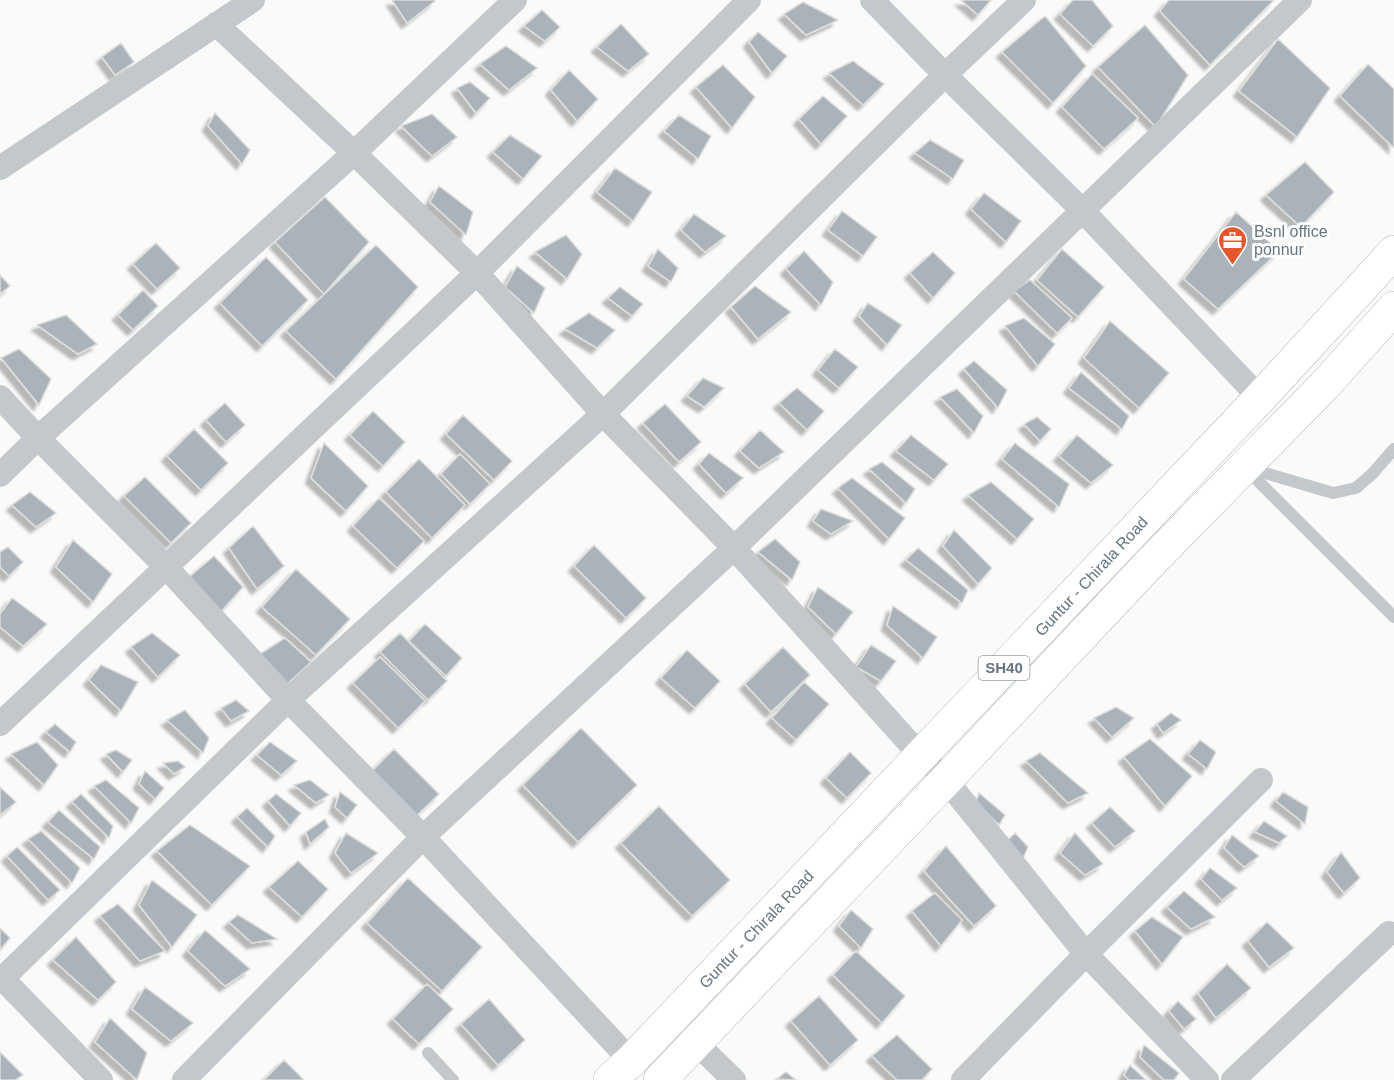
<svg xmlns="http://www.w3.org/2000/svg" width="1394" height="1080" viewBox="0 0 1394 1080" font-family="Arial,sans-serif">
<style>
.building{fill:#aab3b9;stroke:#dcdcda;stroke-width:1.5;filter:url(#shadow)}
.lines{fill:none;stroke-linecap:round;stroke-linejoin:round}
.primary-casing{stroke:#b5babe;stroke-width:34}
.service{stroke:#c3c8cc;stroke-width:12}
.minor{stroke:#c3c8cc;stroke-width:24}
.primary{stroke:#fff;stroke-width:33}
.labels{text-anchor:middle;stroke-width:6;stroke-linejoin:round;paint-order:stroke}
.shield{fill:#fff;stroke:#939fa8;stroke-width:1.5}
.shield-label{font-size:15px;font-weight:bold;fill:#657683}
.poi-label{font-size:16px;fill:#657683;stroke:#fff;text-anchor:start}
.street-label{font-size:16px;fill:#657683;stroke:#fff}
</style>
<defs>
<filter id="shadow"><feDropShadow dx="-5.5" dy="5.5" stdDeviation="1.5" flood-color="#0004"/></filter>
</defs>
<rect width="100%" height="100%" fill="#fafaf8"/>
<path class="building" d="M392,0H434L435,1L407,23Z
M961,0H991L978,15Z
M1073,0H1092L1113,26L1093,46L1060,14Z
M1169,0H1274L1210,65L1160,11Z
M803,2L838,20L806,35L784,14Z
M542,10L560,27L545,41L524,26Z
M1045,16L1086,66L1053,103L1002,52Z
M621,24L649,54L628,71L597,47Z
M1145,25L1188,75L1156,127L1098,67Z
M758,32L787,56L772,73L749,42Z
M1278,39L1330,88L1297,137L1239,91Z
M121,43L134,62L115,75L102,57Z
M506,46L537,68L509,90L480,64Z
M853,61L884,84L863,105L829,73Z
M1368,64L1394,89V148L1340,96Z
M723,65L755,97L732,128L696,87Z
M569,70L598,99L577,121L551,90Z
M1092,74L1138,118L1104,149L1062,107Z
M470,82L490,98L476,113L457,88Z
M823,96L847,116L821,144L799,119Z
M215,113L250,150L242,164L208,126Z
M432,114L457,137L432,156L401,126Z
M679,115L711,136L698,159L664,131Z
M510,135L542,156L523,179L493,152Z
M930,140L964,160L953,179L915,153Z
M1305,162L1334,192L1301,227L1266,195Z
M615,168L652,192L633,221L597,192Z
M439,186L473,212L466,235L430,202Z
M984,193L1021,221L1006,242L971,209Z
M325,197L369,242L324,294L275,242Z
M842,211L877,237L863,256L828,230Z
M1236,212L1279,251L1218,309L1184,279Z
M694,214L726,236L705,252L681,230Z
M566,235L582,254L567,279L535,252Z
M156,243L180,268L157,289L133,264Z
M376,245L418,287L336,379L286,331Z
M658,249L678,268L671,282L648,266Z
M1062,249L1104,287L1078,317L1037,280Z
M804,251L833,282L821,305L786,269Z
M933,252L955,273L933,298L910,273Z
M266,257L308,300L262,346L220,303Z
M517,266L545,288L534,313L505,287Z
M0,275L10,286L0,294Z
M1030,280L1072,318L1057,333L1014,291Z
M755,286L791,312L758,339L731,307Z
M620,287L643,304L632,316L608,298Z
M143,290L158,306L133,330L118,315Z
M868,303L902,325L887,345L859,316Z
M589,313L615,330L597,348L565,329Z
M66,315L97,344L78,354L37,325Z
M1024,318L1055,344L1038,366L1005,326Z
M1110,321L1169,373L1139,408L1084,358Z
M19,349L51,379L39,405L1,358Z
M835,349L858,367L839,388L818,370Z
M974,361L1007,390L998,408L964,369Z
M1081,372L1129,416L1122,429L1069,388Z
M703,378L724,388L704,407L687,396Z
M797,388L824,411L807,430L779,403Z
M957,389L983,416L974,433L940,397Z
M225,403L245,425L226,442L206,420Z
M665,404L701,442L679,462L643,423Z
M373,411L405,442L383,466L350,435Z
M463,415L512,461L494,480L446,434Z
M1037,417L1051,429L1040,441L1024,424Z
M194,429L228,463L201,490L167,456Z
M760,430L784,452L759,468L740,451Z
M911,435L948,464L934,480L896,451Z
M1077,435L1113,465L1091,483L1059,456Z
M324,443L368,486L346,511L311,478Z
M1015,443L1069,484L1059,507L1002,459Z
M709,453L743,478L726,493L699,464Z
M460,454L490,484L470,504L441,474Z
M419,459L465,505L432,538L386,492Z
M882,462L915,489L906,503L869,469Z
M145,477L191,523L171,543L124,496Z
M852,478L905,518L889,539L838,488Z
M991,482L1034,519L1017,539L968,495Z
M30,492L56,513L36,527L12,505Z
M379,498L424,541L397,568L353,526Z
M821,509L853,521L831,534L813,521Z
M253,526L284,566L257,589L229,548Z
M954,530L992,568L978,584L943,546Z
M775,539L800,562L792,580L758,552Z
M73,540L112,574L93,602L56,567Z
M594,545L646,598L626,618L574,566Z
M8,547L23,562L9,576L0,567V552Z
M918,548L968,590L962,603L906,560Z
M214,556L243,587L218,615L187,579Z
M296,569L350,619L316,655L262,607Z
M818,587L853,612L836,634L808,607Z
M12,598L47,624L23,646L0,627V614Z
M893,606L937,637L923,658L887,625Z
M425,624L462,658L446,676L409,641Z
M152,633L180,655L158,677L131,647Z
M400,633L447,681L428,700L380,652Z
M285,638L311,662L286,685L257,656Z
M871,645L896,661L881,681L856,667Z
M783,647L810,675L771,712L745,684Z
M687,650L720,681L695,708L661,678Z
M380,657L425,701L398,728L353,683Z
M101,665L138,682L121,711L89,680Z
M804,682L829,704L796,740L772,718Z
M236,700L249,711L231,721L221,708Z
M1116,707L1134,718L1112,737L1094,718Z
M185,710L209,738L203,753L167,720Z
M1171,713L1181,720L1163,733L1157,724Z
M55,724L76,742L70,752L46,732Z
M581,728L637,785L578,842L523,785Z
M1150,739L1192,776L1165,806L1124,757Z
M1200,740L1216,752L1207,769L1188,754Z
M37,742L58,765L44,785L11,754Z
M270,742L297,761L281,775L257,755Z
M394,749L439,794L410,822L366,777Z
M116,750L132,760L123,772L106,754Z
M850,752L871,773L847,798L826,778Z
M1040,753L1088,793L1068,803L1026,761Z
M178,761L185,767L174,774L163,763Z
M145,771L164,788L155,799L139,784Z
M106,780L139,808L131,823L94,786Z
M310,780L329,795L316,803L294,785Z
M0,787L16,802L0,815Z
M340,792L357,805L347,818L335,807Z
M1283,792L1308,807L1305,824L1276,801Z
M979,793L1005,815L999,825L976,802Z
M81,794L113,826L109,838L72,802Z
M276,794L301,813L290,826L268,801Z
M659,806L730,880L692,916L621,843Z
M1110,807L1135,831L1115,847L1092,823Z
M247,808L275,836L268,847L237,817Z
M59,810L100,847L94,859L48,822Z
M325,819L329,827L310,844L306,832Z
M1264,821L1287,836L1279,843L1255,832Z
M190,825L250,866L212,905L157,851Z
M41,831L80,868L72,883L28,839Z
M346,833L378,853L351,873L335,853Z
M1015,833L1028,847L1023,858L1008,840Z
M1075,833L1103,864L1085,875L1060,853Z
M1232,835L1259,856L1244,867L1224,848Z
M946,846L996,906L974,926L924,871Z
M17,847L60,890L48,900L7,856Z
M1341,852L1360,878L1344,893L1327,872Z
M298,861L328,889L302,917L269,887Z
M1210,868L1237,888L1222,900L1201,879Z
M408,878L482,947L442,991L367,923Z
M152,880L197,915L172,947L139,905Z
M1184,891L1215,917L1191,929L1167,907Z
M935,893L962,920L941,946L912,911Z
M118,904L165,951L140,961L100,916Z
M851,910L873,929L861,948L839,926Z
M238,915L277,939L252,943L229,922Z
M1152,917L1183,937L1162,964L1135,931Z
M1267,922L1294,948L1269,967L1248,941Z
M0,928L10,938L0,950Z
M205,930L250,969L225,986L188,951Z
M76,937L116,982L98,1000L53,960Z
M856,951L905,996L882,1023L833,975Z
M1227,964L1251,988L1216,1018L1198,993Z
M427,984L453,1009L419,1044L393,1019Z
M145,987L193,1023L171,1041L132,1009Z
M819,996L858,1040L830,1065L791,1021Z
M489,999L525,1040L498,1065L461,1024Z
M1178,1001L1196,1019L1184,1029L1169,1011Z
M110,1018L147,1053L137,1080L95,1042Z
M897,1035L932,1069L922,1080H897L872,1056Z
M1144,1045L1179,1073L1174,1080H1164L1140,1057Z
M0,1052L23,1075L15,1080H0Z
M284,1060L304,1080H264Z
M1130,1065L1146,1080H1129L1124,1075Z
M786,1072L796,1080L777,1079Z"/>
<g class="lines">
<defs>
<path id="primary" d="M610,1080L631,1061L1260,398L1394,252
M660,1080L946,780L1151,562L1324,386L1394,308"/>
</defs>
<use href="#primary" class="primary-casing"/>
<path class="service" d="M1245,468L1394,617
M1248,468L1333,493L1356,488L1372,474L1394,449
M428,1053L453,1080"/>
<path class="minor" d="M872,0L945,75L1082,210L1260,398
M216,24L354,153L477,273L603,414L734,548L921,756L946,780L1086,954L1207,1080
M0,168L253,0
M0,397L38,438L166,567L288,700L423,837L631,1061
M0,475L38,438L354,153L515,0
M0,724L477,273L749,0
M0,976L101,1080
M0,981L288,700L603,414L945,75L1024,0
M696,1043L734,1080
M184,1080L423,837L734,548L1300,0
M963,1080L1086,954L1261,780
M1233,1080L1389,933"/>
<use href="#primary" class="primary"/>
</g>
<defs>
<symbol id="office-pin" viewBox="-11 -11 22 30"><path d="M0 17L-7.5 6A9.5 9.5 0 1 1 7.5 6Z" fill="#e4572e" stroke="#fff"/><path d="M-6-3h4V-5.5h4V-3h4V5H-6ZM-1-4.5V-3h2v-1.5ZM-6 0V1H6V0Z" fill="#fff"/></symbol>
</defs>
<g fill-rule="evenodd">
<use href="#office-pin" x="1216" y="224" width="33" height="45"/>
</g>
<g class="labels">
<rect class="shield" x="978.5" y="656" width="51" height="24" rx="4.5"/>
<g class="shield-label">
<text x="1004" y="673">SH40</text>
</g>
<g class="poi-label">
<text x="1254" y="237">Bsnl office<tspan x="1254" dy="18">ponnur</tspan></text>
</g>
<g class="street-label">
<text transform="translate(1091 576) rotate(-47)" y="6">Guntur - Chirala Road</text>
<text transform="translate(756 929) rotate(-46)" y="6">Guntur - Chirala Road</text>
</g>
</g>
</svg>
